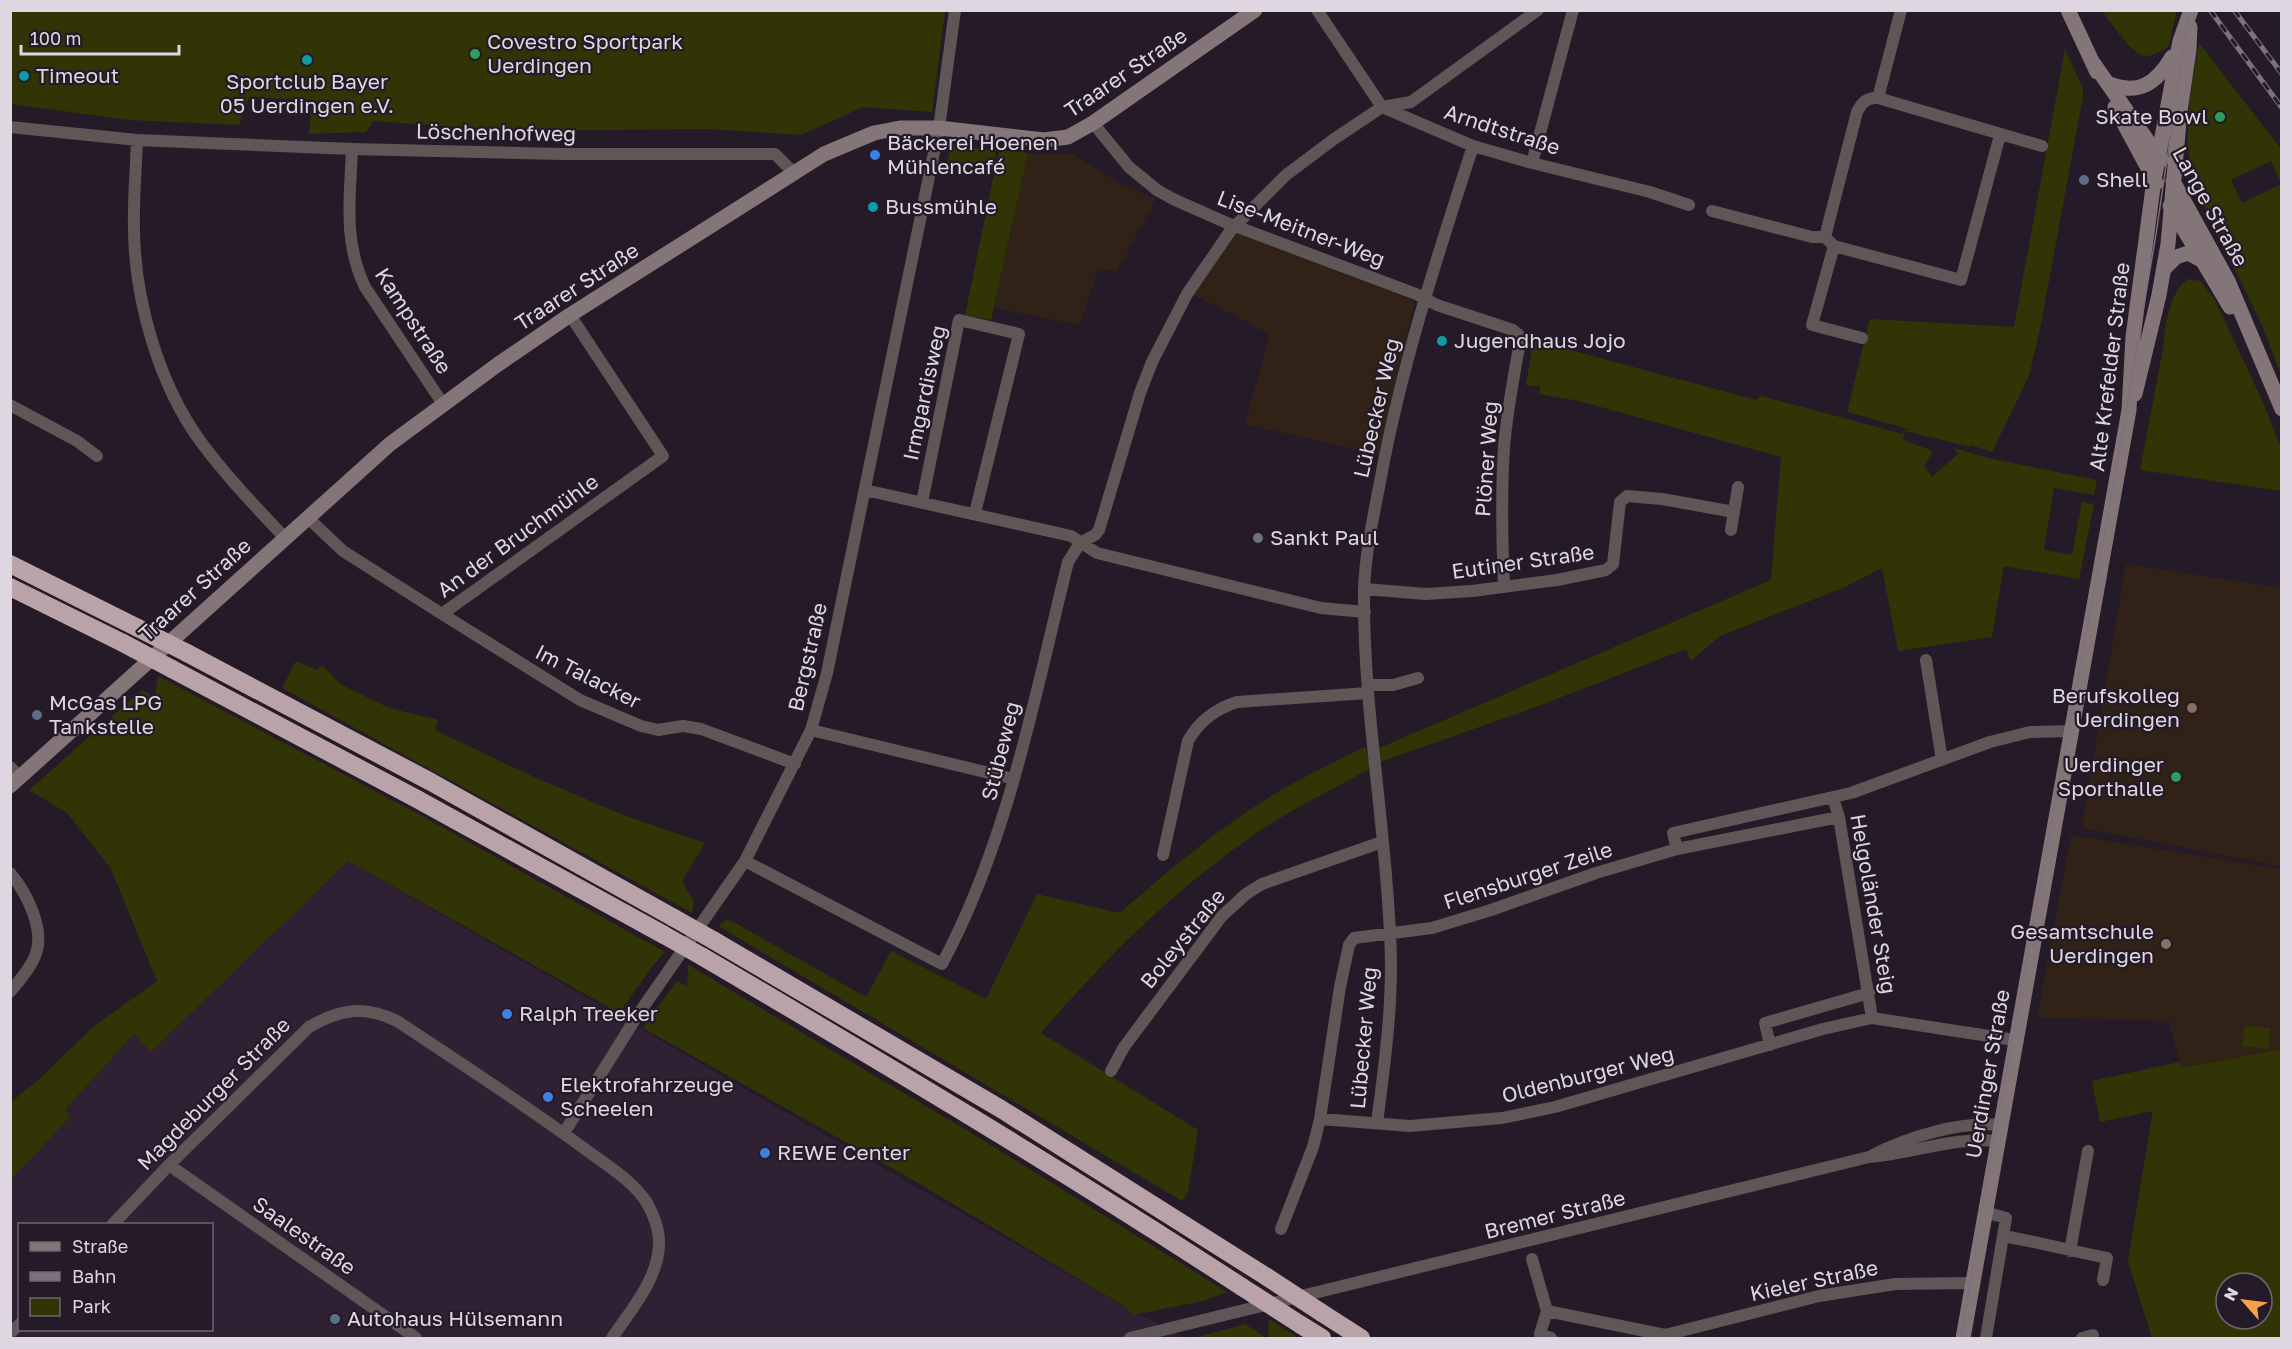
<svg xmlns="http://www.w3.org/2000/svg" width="2292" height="1349" viewBox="0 0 2292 1349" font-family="'Golos Text',sans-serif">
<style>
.built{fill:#2f2133;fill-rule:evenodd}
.education{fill:#312217}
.green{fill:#313405;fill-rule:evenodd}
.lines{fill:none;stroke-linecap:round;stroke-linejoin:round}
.street{stroke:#5f5658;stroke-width:12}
.secondary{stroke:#847579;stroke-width:15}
.highway{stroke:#baa2a9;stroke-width:18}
.tram{stroke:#7b727e;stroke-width:1.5}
.rail-casing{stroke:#7b727e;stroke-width:5}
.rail{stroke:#251b28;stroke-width:3;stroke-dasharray:9;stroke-linecap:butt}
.highway-bridge{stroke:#baa2a9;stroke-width:18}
.leisure-dot{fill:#2e9e5b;stroke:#251b28;stroke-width:2}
.culture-dot{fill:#0f9aa8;stroke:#251b28;stroke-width:2}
.shop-dot{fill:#3f7fe0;stroke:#251b28;stroke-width:2}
.service-dot{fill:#5c6f8a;stroke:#251b28;stroke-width:2}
.worship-dot{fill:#6b7280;stroke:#251b28;stroke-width:2}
.education-dot{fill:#8d6e63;stroke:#251b28;stroke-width:2}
.labels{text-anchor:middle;stroke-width:4.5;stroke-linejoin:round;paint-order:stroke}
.poi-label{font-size:21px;fill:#ded7e1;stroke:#251b28;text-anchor:start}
.street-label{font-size:21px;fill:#ded7e1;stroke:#251b28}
</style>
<rect width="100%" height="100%" fill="#251b28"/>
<path class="built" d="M348,861L1127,1308L1185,1338H11L10,1180L71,1116L65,1111L134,1034L152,1051ZM20,1224H212V1330H20Z"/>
<path class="education" d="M1028,153L1041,155L1072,153L1121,184L1156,199L1117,272L1098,269L1080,325L994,308Z
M1235,233H1240L1411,297L1414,304L1379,455L1245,424L1270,334L1192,294Z
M2126,564L2281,588V866L2082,828Z
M2071,835L2281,869V1049L2181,1068L2169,1021L2037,1018Z"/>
<path class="green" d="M11,10H945V11L932,112L863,107L801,135L709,129L508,131L373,121L366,132L309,134L312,100L249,97L239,125L129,120L11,104Z
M2102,11H2177L2168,47C2161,51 2154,56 2145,56C2132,55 2110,21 2102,11Z
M2199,43L2281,149V183L2271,161L2231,180L2242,203L2281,184V374L2261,323L2198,194C2179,139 2190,99 2199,43Z
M2065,49L2083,88V96L2041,324L2029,376L1992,452L1971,445L1970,447L1905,431L1903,440L1933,451L1924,466L1932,477L1958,454L1954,448L1988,458L2097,480L2094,495L2054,488L2044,550L2072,555L2082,502L2094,504L2079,579L2004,566L1992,637L1898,651L1882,568L1843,588L1720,636L1691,661L1686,649L1533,708L1380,762L1379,748L1771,580L1781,457L1579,401L1539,394L1540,387L1526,385L1533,343L1525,341V339L1528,337L1548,342V344L1756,400L1761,396L1903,434L1905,429L1916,431L1847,412L1870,319L2014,327Z
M951,145L996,150L992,174L947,164Z
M999,150L1028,153L991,320L965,315Z
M2188,279L2200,281L2214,298L2263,402L2281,448V491L2140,470L2163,349L2166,321L2173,298L2181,285Z
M296,661L317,670L322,665L340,684L389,708L438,720L435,730L525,773L623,815L705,843L682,881L694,902L692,913L282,688Z
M158,676L422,816L665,952L652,967L619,1013L348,861L151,1052L134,1034L65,1110L71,1116L11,1180V1102L36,1082L93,1027L157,981L110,867L67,813L29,790L142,690L155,697Z
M1365,747L1371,768C1337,787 1300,805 1267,826C1180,884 1108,955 1041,1033L1198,1130L1188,1192L1182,1201L718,926L728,919L866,997L891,951L986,999L1037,894L1120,913C1173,866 1229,819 1292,784C1316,771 1340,759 1365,747Z
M688,965L973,1134L1227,1292L1203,1301L1133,1315L1127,1308L913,1180L643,1028L677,981L687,987Z
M2245,1026L2271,1028L2268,1049L2242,1046Z
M2281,1049V1338H2152L2128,1261L2153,1111L2100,1122L2092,1081L2179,1062L2182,1068ZM2226,1283H2262V1319H2226Z
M1269,1319L1298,1338H1268Z
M1245,1324L1266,1338H1194Z"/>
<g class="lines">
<path class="street" d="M1317,10L1382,107L1473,146L1532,163L1650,192L1689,205
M1878,98L2042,146
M1093,123L1129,167L1157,190L1173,199L1227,223L1416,294L1437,305L1513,330L1519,335L1520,341C1514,376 1507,411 1504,447C1501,494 1502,540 1504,587
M10,127L137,140L352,149L562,154H775L794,173
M137,140C136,170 133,201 134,231C135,301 159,385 201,442C226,476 256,507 285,538
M352,149C350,199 343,241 365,287L443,404
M1532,163L1573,10
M1712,211L1812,237H1825L1834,246L1961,280L2000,135
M1825,237L1857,112C1862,103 1866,97 1878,98L1901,10
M1834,246L1812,325L1862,338
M10,405L77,441L97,456
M865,490L1071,536L1097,553L1321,608L1365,612
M922,502L959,320L1019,334L975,513
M308,518L343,551L442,614L663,456L570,315
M1731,530L1738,487
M1364,589L1426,594L1472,591L1557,580L1606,570L1613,564L1620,502L1627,496L1662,499L1734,512
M442,614L580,700L641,726L658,730L683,726L701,729L795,764
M1926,660L1942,760
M1368,685H1393L1418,678
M811,730L1014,779
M10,767L20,777
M1833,798L1839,817L1872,1018
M1677,849L1839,817
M1163,855L1188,741C1199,721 1215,709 1237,702L1368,693
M745,861L942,964C1009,839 1034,698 1068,562L1080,543L1095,535L1099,530L1140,393L1152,362L1187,294L1231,230L1286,175L1334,139L1382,107L1411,102L1538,10
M10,873C27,893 46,931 35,956C30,969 19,981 10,992
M1770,1045L1765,1023L1869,993
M1111,1071L1124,1047L1222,916L1246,894L1262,884L1382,842
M1320,1119L1410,1126L1502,1118L1555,1107L1823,1029L1872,1018L2015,1040
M1377,1123C1385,1061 1394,998 1390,934C1385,820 1363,706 1364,591C1365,555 1373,518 1380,482C1401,367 1437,257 1473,146
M564,1133L637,1016L745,861L811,730L827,673L939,128L955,10
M1873,1155C1907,1137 1961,1121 2000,1125
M169,1165L416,1338
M1985,1212L2006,1218L1986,1338
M113,1224L169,1165L309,1027C340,1009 364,1005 397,1021C462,1064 527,1106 589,1152C608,1166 634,1182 647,1203C654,1215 660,1232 659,1246C657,1281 630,1311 612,1338
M1281,1229L1313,1147L1320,1119L1340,987L1349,945L1354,938L1432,928L1491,910L1596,873L1677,849L1673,833L1851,793L1990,742L2030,732L2071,731
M2003,1236C2038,1242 2072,1251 2107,1258L2103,1280
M2070,1251L2088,1151
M1532,1259L1547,1311L1540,1334L1551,1338
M1547,1311L1665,1335L1819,1296L1895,1284L1972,1283
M10,1333L20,1324
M1130,1338L1869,1157C1912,1154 1955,1136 1997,1141
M2082,1338L2093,1335"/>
<path class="secondary" d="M2068,10L2097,72
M2094,64L2161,160
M2107,83C2138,96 2156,84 2172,57
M2115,107L2156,183
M2173,181L2228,281L2282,409
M2170,206L2230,307
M2164,269L2176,257L2188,253L2203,261
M2135,394L2159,295L2168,244L2180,111L2189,50L2190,27
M10,786L390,444L497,365L570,315L794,173L824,154L874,133L900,128H939L1044,140L1068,137L1093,123L1255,10
M1963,1338L2129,410L2133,337L2154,180L2180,41L2191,10"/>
<path class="highway" d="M10,564L138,628
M10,587L123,643
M187,653L431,782L674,918
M172,669L417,799L664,935
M713,940L1001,1109L1267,1277
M703,957C885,1064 1066,1172 1242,1287
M1322,1313L1361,1338
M1301,1325L1322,1338"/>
<path class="tram" d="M1961,1338L1987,1177L2114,481L2156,234L2189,10"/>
<defs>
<path id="rail" d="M2210,10L2282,108
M2234,10L2282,74"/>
</defs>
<use href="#rail" class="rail-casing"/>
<use href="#rail" class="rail"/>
<path class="highway-bridge" d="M138,628L187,653
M123,643L172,669
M674,918L713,940
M664,935L703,957
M1267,1277L1322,1313
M1242,1287L1301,1325"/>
</g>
<g class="leisure-dot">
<circle cx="475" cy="54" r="6"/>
<circle cx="2220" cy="117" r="6"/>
<circle cx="2176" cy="777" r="6"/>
</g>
<g class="culture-dot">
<circle cx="307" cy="60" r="6"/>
<circle cx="24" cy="76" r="6"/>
<circle cx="873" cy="207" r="6"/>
<circle cx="1442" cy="341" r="6"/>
</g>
<g class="shop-dot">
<circle cx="875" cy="155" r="6"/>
<circle cx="507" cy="1014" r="6"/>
<circle cx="548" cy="1097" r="6"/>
<circle cx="765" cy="1153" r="6"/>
</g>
<g class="service-dot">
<circle cx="2084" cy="180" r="6"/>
<circle cx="37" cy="715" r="6"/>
<circle cx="335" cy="1319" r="6"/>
</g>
<circle class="worship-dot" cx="1258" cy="538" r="6"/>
<g class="education-dot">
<circle cx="2192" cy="708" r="6"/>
<circle cx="2166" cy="944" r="6"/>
</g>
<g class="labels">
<g class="poi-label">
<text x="487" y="49">Covestro Sportpark<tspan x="487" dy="24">Uerdingen</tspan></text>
<text x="36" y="83">Timeout</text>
<text x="307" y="89" text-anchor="middle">Sportclub Bayer<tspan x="307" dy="24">05 Uerdingen e.V.</tspan></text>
<text x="2208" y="124" text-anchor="end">Skate Bowl</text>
<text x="887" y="150">Bäckerei Hoenen<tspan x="887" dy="24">Mühlencafé</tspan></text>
<text x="2096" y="187">Shell</text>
<text x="885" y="214">Bussmühle</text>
<text x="1454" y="348">Jugendhaus Jojo</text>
<text x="1270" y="545">Sankt Paul</text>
<text x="2180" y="703" text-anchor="end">Berufskolleg<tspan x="2180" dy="24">Uerdingen</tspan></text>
<text x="49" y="710">McGas LPG<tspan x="49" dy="24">Tankstelle</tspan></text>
<text x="2164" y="772" text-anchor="end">Uerdinger<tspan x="2164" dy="24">Sporthalle</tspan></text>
<text x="2154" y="939" text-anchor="end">Gesamtschule<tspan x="2154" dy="24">Uerdingen</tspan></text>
<text x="519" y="1021">Ralph Treeker</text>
<text x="560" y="1092">Elektrofahrzeuge<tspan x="560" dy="24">Scheelen</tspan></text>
<text x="777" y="1160">REWE Center</text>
<text x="347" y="1326">Autohaus Hülsemann</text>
</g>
<g class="street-label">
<text transform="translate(1126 73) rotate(-34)" y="7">Traarer Straße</text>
<text transform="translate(1502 130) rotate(18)" y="7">Arndtstraße</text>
<text transform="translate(496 133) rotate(1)" y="7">Löschenhofweg</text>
<text transform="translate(2210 207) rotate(61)" y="7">Lange Straße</text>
<text transform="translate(1301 229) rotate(21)" y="7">Lise-Meitner-Weg</text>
<text transform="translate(577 287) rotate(-33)" y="7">Traarer Straße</text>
<text transform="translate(413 321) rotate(57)" y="7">Kampstraße</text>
<text transform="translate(2110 367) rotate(-83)" y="7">Alte Krefelder Straße</text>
<text transform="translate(925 393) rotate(-78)" y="7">Irmgardisweg</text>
<text transform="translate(1377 408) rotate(-77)" y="7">Lübecker Weg</text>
<text transform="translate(1487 459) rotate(-86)" y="7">Plöner Weg</text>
<text transform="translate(518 536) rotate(-36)" y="7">An der Bruchmühle</text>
<text transform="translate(1523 562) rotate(-8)" y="7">Eutiner Straße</text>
<text transform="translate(195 590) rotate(-42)" y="7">Traarer Straße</text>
<text transform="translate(808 657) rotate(-77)" y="7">Bergstraße</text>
<text transform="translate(588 677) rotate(27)" y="7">Im Talacker</text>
<text transform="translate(1001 751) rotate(-76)" y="7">Stübeweg</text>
<text transform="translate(1528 876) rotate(-18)" y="7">Flensburger Zeile</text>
<text transform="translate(1873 904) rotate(80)" y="7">Helgoländer Steig</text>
<text transform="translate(1183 939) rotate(-51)" y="7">Boleystraße</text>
<text transform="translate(1364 1038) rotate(-85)" y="7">Lübecker Weg</text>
<text transform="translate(1988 1074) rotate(-80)" y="7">Uerdinger Straße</text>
<text transform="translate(1588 1075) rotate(-14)" y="7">Oldenburger Weg</text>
<text transform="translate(214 1094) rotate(-45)" y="7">Magdeburger Straße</text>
<text transform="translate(1555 1215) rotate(-14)" y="7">Bremer Straße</text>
<text transform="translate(304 1236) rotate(35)" y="7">Saalestraße</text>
<text transform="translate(1814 1281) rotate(-12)" y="7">Kieler Straße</text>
</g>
</g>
<rect width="2292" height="1349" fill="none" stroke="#ded7e1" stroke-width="24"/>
<rect x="18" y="1223" width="195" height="108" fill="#251b28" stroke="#6f6672" stroke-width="1.5"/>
<rect x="30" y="1242" width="30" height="9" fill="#847579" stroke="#6f6672" stroke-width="1.5"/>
<text x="72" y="1253" font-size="18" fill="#ded7e1">Straße</text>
<rect x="30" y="1272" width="30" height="9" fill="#7b727e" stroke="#6f6672" stroke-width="1.5"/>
<text x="72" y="1283" font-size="18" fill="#ded7e1">Bahn</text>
<rect x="30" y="1298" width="30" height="18" fill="#313405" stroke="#6f6672" stroke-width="1.5"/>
<text x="72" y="1313" font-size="18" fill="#ded7e1">Park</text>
<g transform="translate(2244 1301) rotate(298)"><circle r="28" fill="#251b28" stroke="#6f6672" stroke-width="1.5"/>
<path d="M0-4.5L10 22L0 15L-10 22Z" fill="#f9a04d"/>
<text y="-9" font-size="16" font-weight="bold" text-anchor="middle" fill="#ded7e1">N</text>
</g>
<path d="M21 45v9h158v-9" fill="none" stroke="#ded7e1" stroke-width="3"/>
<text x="30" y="45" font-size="18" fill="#ded7e1" stroke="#251b28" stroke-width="4.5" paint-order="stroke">100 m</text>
</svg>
